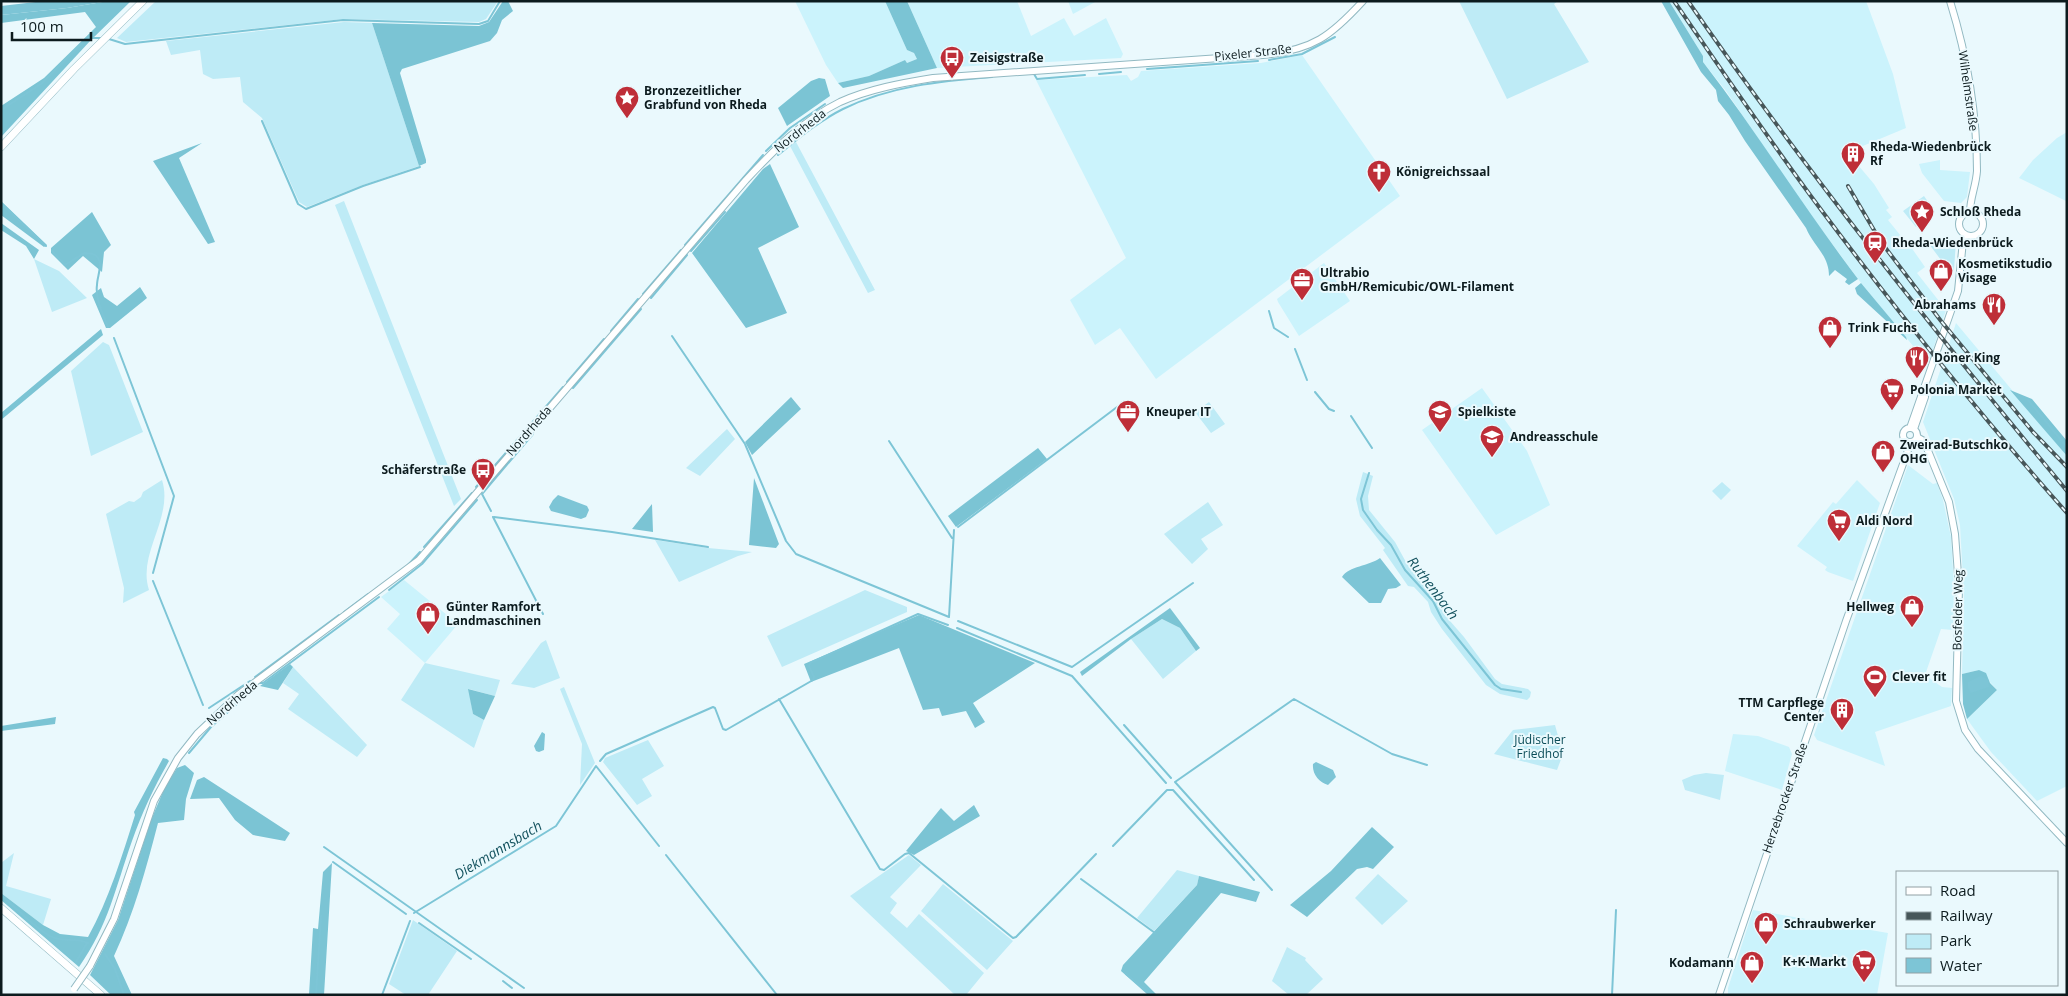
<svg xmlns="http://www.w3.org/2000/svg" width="2068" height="996" viewBox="0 0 2068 996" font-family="'Open Sans',sans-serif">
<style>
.built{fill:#cbf3fc}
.green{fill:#beebf6}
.forest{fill:#7bc4d4}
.water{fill:#7dc5d6}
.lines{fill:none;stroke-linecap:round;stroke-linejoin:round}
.stream{stroke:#7dc5d6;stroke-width:2}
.secondary-casing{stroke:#92b9c2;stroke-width:8}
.primary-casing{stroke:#92b9c2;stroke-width:8}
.secondary{stroke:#fff;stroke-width:6}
.primary{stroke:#fff;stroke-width:7}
.rail-casing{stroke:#475659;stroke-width:4}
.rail{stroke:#eaf9fd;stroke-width:2;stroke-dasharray:5.5;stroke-linecap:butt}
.secondary-bridge-casing{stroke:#92b9c2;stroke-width:8;stroke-linecap:butt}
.secondary-bridge{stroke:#fff;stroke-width:6}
.labels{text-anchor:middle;stroke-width:4;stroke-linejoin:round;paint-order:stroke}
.street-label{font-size:12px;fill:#0c1b1e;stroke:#eaf9fd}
.poi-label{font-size:12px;font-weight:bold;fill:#0c1b1e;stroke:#eaf9fd;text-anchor:start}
.park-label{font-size:12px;fill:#0a4c58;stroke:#eaf9fd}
.water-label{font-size:14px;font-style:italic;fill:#13525e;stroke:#eaf9fd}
</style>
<rect width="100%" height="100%" fill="#eaf9fd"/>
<path class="built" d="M795,1H885L907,50L914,53L917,59L907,63L905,60L869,76L838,83L826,65Z
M907,1H1017L1031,36L1064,18L1074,36L1106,18L1123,54L1121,58L937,68Z
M1068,1H1097L1073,14Z
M1669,1H1866L1893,74L1906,128L1858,148L1853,159L1874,184L1889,208L1886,210L1892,217L1888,220L1905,241L1906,240L1925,267L1917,273L1946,310L1928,364L1861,283L1797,196L1726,91L1703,62V56Z
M1302,55L1400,196L1156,379L1120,328L1095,345L1070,300L1126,258L1036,80L1127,75L1131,81L1138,77L1141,71L1261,63Z
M2067,132V198L2066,201L2019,178L2033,160L2057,138Z
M1940,160V170L1970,172L1967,197L1961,203L1944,201L1922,173L1919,164Z
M1324,263L1350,301L1299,336L1278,302L1277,299Z
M1956,323L2067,456V786L2037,801L1991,752L1967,719L1997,690L1979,670L1962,674L1964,597L1960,525L1954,499L1923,422Z
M1482,388L1527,451L1550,505L1496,535L1422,430Z
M1908,465L1933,484L1937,483L1943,500L1951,537L1954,587L1953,630L1941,629L1925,675L1942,687L1952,688L1951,706L1875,732L1885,766L1817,740L1814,735Z
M1857,480L1880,503L1853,581L1828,572L1825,570L1827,567L1797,546L1833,502L1836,504Z
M404,580L458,624L425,663L387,629L400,614L381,597Z
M1733,734L1758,736L1789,747L1792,754L1782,790L1725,771Z
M1753,910L1888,933L1877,995H1728V988Z"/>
<path class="green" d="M156,1H498L486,19L479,22L343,19L126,42L117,38Z
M1459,1H1558L1554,4L1589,62L1507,99Z
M344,22L372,23L419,166L363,185L307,207L299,202L262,118L243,102L240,77L213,79L203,74L200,50L171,55L166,41Z
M796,142L875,290L868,293L790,146Z
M1924,196L1935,212L1916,227L1903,211Z
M344,201L461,499L454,506L335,205Z
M1926,240L1956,241L1954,270L1951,271L1947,268Z
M34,259L59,271L87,298L52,312Z
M103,342L109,345L143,432L91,456L71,371Z
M1209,402L1225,424L1211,433L1195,412Z
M727,429L735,439L700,476L686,468Z
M1363,472L1373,476L1368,496L1369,510L1395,542L1407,564L1438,598L1441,607L1450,621L1464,637L1495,679L1502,684L1528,689L1531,692L1530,697L1527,700L1500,694L1486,685L1442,629L1431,612L1428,602L1414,587L1408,586L1383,550L1385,548L1360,516L1356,499Z
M162,480C174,518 137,553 149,590L123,603L124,588L106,514L129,501L134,502L141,497L143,492Z
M1722,482L1731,490L1721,500L1712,491Z
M1208,502L1223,525L1201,539L1208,549L1192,564L1164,534Z
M655,540L708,548L752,552L738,556L679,582Z
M865,590L907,607V612L782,667L767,636Z
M1162,619L1180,628L1196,651L1163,679L1131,639Z
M546,640L560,678L534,688L511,684L541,643Z
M425,663L500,680L495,696L469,689L473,714L484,720L474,748L401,700Z
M293,667L367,745L357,757L288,709L299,694L283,683Z
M564,687L595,763L580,785L582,744L560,689Z
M1555,725L1563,754L1557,770L1494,754L1513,730Z
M648,740L664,766L642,779L652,796L637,805L603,762L605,758Z
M1706,773L1724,775L1720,800L1685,790L1682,780L1694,775Z
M14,853L6,886L51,899L43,925L1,893V863Z
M909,855L921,865L890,897L897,903L890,913L907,928L919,914L984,973L966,995H955L850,896Z
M1177,870L1199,876L1197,885L1154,931L1137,918Z
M1378,874L1408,901L1382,925L1355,898Z
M943,884L1013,941L987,970L921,911Z
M413,920L457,951L428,995H406L389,984Z
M1287,947L1306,958L1305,960L1323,979L1306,995H1289L1272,981Z"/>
<path class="forest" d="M108,1H131L91,40L1,137V106L44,78L96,27L85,12L1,23V15L67,8Z
M503,1H508L513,11L502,20L497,33L490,41L402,69L400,73L426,160V163L419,166L372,23L479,26L489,22Z
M885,1H907L937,68L843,88L838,83L869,76L905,60L907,63L917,59L914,53L907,50Z
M1661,1H1669L1703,56V62C1757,132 1804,208 1858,279L1849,285L1845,282L1847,279L1835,270L1829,276C1829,255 1814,247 1806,228L1745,141L1729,115L1718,101L1716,90L1701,72Z
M819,78L825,79L830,96L787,126L778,108L811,81Z
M202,143L179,158L215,242L208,244L153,161Z
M770,164L799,227L758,248L787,313L746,328L692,253L763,169Z
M1,201L47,245L44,247L1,215Z
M92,212L111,245L104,252L102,272L83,256L68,270L51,253V248Z
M1,223L39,250L34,259L26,246L1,230Z
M1861,283L1906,337L1907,340L1857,294L1855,288Z
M140,287L147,298L110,328H106L92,295L101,288L104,297L117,306Z
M101,329L103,335L1,420V413Z
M2010,390L2032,399L2067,441V456Z
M791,397L801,409L752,455L745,442Z
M1038,448L1047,459L956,527L948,516Z
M754,478L779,544L776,548L749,545Z
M652,504L653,532L632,529Z
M1170,608L1200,648L1196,651L1180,628L1162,619L1131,639L1082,676L1080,672Z
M919,615L1035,663L973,703L985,722L975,728L966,711L942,716L939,708L923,710L899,648L811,682L804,664Z
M290,664L293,667L278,690L260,686Z
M1979,670L1986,673L1990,683L1997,690L1967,719L1963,704L1962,674Z
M468,689L495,696L484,720L473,714Z
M56,717L55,724L1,731V726Z
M163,758L167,759L169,761C154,787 142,813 132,841C115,889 109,924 79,967L1,900V893L43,925L60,934L88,937C109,899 122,856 135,815L134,812Z
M185,765L194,773L186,799L184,820L158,823C146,869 134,913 114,956L132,995H111L90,975L118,920L151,820L165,787L177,768Z
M204,777L290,833L285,841L253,835L235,820L219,798L190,799L197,780Z
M974,805L980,816L914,855L906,851L941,808L954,821Z
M1372,827L1394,847L1373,869L1367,867L1357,869L1307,917L1290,905L1331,871Z
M332,863L324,995H309L313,928L318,929L323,872Z
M1199,876L1260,892L1256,902L1221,893L1144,982L1157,995H1148L1121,971L1123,965L1197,885Z"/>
<path class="water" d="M44,1H108L67,8L1,15V6Z
M558,495L587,506L589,510L586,517L581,519L551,511L549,507L553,500Z
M1380,558L1401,585L1396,588L1388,589L1381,603H1369L1342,577C1349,566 1369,566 1380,558Z
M1980,676L1988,679L1989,687L1971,693L1968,687V682Z
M542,732L545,734L544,750L539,752L536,751L534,746Z
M1316,762L1333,770L1336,777L1328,785C1319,782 1312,774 1313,764Z"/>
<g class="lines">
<path class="stream" d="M109,39L125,44L343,20L479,24L488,21L500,1
M1269,60L1302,54L1335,37
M1147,69L1258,61
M1034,74L1037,79L1085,75
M1099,74L1121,72
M1,110L41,84L87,38H102
M262,121L298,204L306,209L363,186L420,167
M766,151L790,128L825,104
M778,155C799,138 819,121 843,109C890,86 941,81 992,77
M1,203L46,246
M685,245L763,155
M52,251L65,265L84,253C89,253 95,253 98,258C103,265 97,277 97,285C95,298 103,315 108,327
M691,251L725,212
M643,294L681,250
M651,298L687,255
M1269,311L1274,328L1288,337
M611,331L638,299
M672,336L745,444L786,541L796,554L949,617L954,530
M114,338L174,496L153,573
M1295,349L1307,380
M567,382L604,339
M573,388L641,309
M1315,392L1329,409L1334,411
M2028,400L2067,447
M1351,416L1372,448
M889,441L952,538
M1369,473L1361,499L1363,510L1377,530L1391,545L1405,570L1433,601L1442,619L1495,685L1501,689L1521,692
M476,487L563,387
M491,511L482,494L533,434
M493,517L543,614
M494,517L612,532L708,547
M958,527L1125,401
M424,547L472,493
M408,565L420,552
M153,581L203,705
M389,590L422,564L477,500
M344,612L368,594
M958,621L1072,667L1193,583
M957,628L1072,676L1166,783
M255,677L339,615
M260,683H263L379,597
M779,699L880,869L884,870L905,854L909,853L1013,938L1016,937L1096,854
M209,708L250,681
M1124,725L1171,778
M189,753L211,727L254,689
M600,761L606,754L713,707L715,708L723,729L726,730L813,680L814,677L809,666L810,663L918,614L948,625
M1113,846L1167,790H1173L1254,880
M324,847L524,988
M666,855L777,995
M333,862L406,914
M1081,879L1155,933
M1272,890L1175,782L1294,699L1392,754L1427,765
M1,895C14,906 36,929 50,936C62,943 77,937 88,943
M414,913L556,826L596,766L659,846
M419,923L471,959
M105,954L115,969L124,995
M76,962L87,943
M1126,974L1151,995
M503,981L512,988
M316,995L321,916
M382,995L410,921
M1612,995L1616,910"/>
<defs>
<path id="secondary" d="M1950,1C1967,56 1977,114 1977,171C1976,186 1970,198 1970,212
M1959 224a12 12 0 1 1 24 0a12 12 0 1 1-24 0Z
M1910,428L1958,291L1963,241L1965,235
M1903 435a7 7 0 1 1 14 0a7 7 0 1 1-14 0Z
M1914,429L1925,397
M1917,437L1924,441L1949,502L1955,534L1959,588L1956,701L1965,730L1978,749L2067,843
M90,966L114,919L154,801L178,758L197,734L238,695L419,560L746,180C773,151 803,120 840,102C869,89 902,83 933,78L1263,55C1313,50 1331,36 1363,1
M1719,995L1846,621L1911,442"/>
<path id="primary" d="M1,147L74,69L143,1
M1,908L101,995"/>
</defs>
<use href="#secondary" class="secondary-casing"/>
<use href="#primary" class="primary-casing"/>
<use href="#secondary" class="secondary"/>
<use href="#primary" class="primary"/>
<defs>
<path id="rail" d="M1674,1C1723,72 1771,143 1822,211C1900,315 1981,416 2067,513
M1688,1C1806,171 1935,332 2067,491
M1848,186L1881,242L1941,321L2033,432L2067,467"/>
</defs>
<use href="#rail" class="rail-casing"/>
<use href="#rail" class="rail"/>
<defs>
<path id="secondary-bridge" d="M74,989L90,966"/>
</defs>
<use href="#secondary-bridge" class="secondary-bridge-casing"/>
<use href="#secondary-bridge" class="secondary-bridge"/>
</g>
<defs>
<symbol id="bus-pin" viewBox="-11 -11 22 30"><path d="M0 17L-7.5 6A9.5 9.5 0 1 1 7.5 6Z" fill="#be2e38" stroke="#eaf9fd"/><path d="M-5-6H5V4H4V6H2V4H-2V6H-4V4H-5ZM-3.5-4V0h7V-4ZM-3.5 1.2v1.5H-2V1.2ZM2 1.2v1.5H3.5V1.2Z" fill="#fff"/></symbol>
<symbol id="sight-pin" viewBox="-11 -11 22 30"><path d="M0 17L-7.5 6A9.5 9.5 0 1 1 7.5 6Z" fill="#be2e38" stroke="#eaf9fd"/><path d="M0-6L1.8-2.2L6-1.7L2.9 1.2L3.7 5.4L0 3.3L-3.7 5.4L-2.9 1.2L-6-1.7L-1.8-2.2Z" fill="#fff"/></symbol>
<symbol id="building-pin" viewBox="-11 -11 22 30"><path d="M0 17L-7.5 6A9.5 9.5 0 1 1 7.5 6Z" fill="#be2e38" stroke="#eaf9fd"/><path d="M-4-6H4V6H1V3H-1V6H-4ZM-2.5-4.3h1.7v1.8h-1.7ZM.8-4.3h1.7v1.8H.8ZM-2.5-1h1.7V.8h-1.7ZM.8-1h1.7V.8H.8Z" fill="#fff"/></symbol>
<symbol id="church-pin" viewBox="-11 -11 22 30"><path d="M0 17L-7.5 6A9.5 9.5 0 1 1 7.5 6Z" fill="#be2e38" stroke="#eaf9fd"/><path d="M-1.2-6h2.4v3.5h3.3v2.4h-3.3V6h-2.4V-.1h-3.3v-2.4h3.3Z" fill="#fff"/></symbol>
<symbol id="station-pin" viewBox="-11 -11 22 30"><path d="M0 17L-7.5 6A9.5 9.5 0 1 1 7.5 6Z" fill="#be2e38" stroke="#eaf9fd"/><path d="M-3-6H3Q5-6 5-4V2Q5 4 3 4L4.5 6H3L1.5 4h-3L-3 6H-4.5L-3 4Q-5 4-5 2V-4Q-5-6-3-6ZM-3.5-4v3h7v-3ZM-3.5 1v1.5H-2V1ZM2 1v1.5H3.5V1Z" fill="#fff"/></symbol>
<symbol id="shop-pin" viewBox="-11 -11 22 30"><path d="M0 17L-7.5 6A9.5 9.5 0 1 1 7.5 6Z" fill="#be2e38" stroke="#eaf9fd"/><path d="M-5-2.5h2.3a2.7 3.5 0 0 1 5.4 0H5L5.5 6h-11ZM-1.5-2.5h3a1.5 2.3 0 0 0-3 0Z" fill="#fff"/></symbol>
<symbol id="office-pin" viewBox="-11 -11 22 30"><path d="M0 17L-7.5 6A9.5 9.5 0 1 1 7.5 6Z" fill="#be2e38" stroke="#eaf9fd"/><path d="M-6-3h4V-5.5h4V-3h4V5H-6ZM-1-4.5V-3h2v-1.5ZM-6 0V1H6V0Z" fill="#fff"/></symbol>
<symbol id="restaurant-pin" viewBox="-11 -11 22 30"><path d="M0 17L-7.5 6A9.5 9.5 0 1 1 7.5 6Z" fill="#be2e38" stroke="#eaf9fd"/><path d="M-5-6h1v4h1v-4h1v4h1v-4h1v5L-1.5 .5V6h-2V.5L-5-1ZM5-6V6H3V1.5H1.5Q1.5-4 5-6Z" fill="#fff"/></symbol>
<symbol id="supermarket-pin" viewBox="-11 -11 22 30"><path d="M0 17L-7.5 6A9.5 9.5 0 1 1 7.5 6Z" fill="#be2e38" stroke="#eaf9fd"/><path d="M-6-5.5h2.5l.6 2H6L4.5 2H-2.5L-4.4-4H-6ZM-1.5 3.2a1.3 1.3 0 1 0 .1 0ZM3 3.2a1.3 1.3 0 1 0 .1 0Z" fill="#fff"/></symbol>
<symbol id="school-pin" viewBox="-11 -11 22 30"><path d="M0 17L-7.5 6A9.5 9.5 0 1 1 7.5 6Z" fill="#be2e38" stroke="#eaf9fd"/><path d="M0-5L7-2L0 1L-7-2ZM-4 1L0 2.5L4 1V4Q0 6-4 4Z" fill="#fff"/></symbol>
<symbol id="stadium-pin" viewBox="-11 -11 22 30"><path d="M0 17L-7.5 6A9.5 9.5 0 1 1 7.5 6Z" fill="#be2e38" stroke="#eaf9fd"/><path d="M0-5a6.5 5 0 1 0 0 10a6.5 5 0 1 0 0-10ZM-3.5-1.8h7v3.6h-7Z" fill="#fff"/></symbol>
</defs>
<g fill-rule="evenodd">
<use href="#bus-pin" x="938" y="44" width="28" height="38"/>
<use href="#sight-pin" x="613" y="84" width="28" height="38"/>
<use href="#building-pin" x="1839" y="140" width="28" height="38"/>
<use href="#church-pin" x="1365" y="158" width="28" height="38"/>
<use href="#sight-pin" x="1908" y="198" width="28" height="38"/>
<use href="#station-pin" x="1861" y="229" width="28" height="38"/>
<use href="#shop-pin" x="1927" y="257" width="28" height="38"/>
<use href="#office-pin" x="1288" y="266" width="28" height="38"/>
<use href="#restaurant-pin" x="1980" y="291" width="28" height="38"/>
<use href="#shop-pin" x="1816" y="314" width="28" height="38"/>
<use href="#restaurant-pin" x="1903" y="344" width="28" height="38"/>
<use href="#supermarket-pin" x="1878" y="376" width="28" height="38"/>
<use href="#office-pin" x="1114" y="398" width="28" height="38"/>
<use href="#school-pin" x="1426" y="398" width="28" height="38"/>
<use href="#school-pin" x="1478" y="423" width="28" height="38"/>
<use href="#shop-pin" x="1869" y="438" width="28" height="38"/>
<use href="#bus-pin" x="469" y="456" width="28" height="38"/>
<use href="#supermarket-pin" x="1825" y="507" width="28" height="38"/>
<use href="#shop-pin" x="1898" y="593" width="28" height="38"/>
<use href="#shop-pin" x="414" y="600" width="28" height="38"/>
<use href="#stadium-pin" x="1861" y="663" width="28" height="38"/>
<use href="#building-pin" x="1828" y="696" width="28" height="38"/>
<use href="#shop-pin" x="1752" y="910" width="28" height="38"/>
<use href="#supermarket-pin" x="1850" y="948" width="28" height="38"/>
<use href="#shop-pin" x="1738" y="949" width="28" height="38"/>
</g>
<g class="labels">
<g class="street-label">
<text transform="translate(1253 53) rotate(-6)" y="4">Pixeler Straße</text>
<text transform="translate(1968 91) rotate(82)" y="4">Wilhelmstraße</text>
<text transform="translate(800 131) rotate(-38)" y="4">Nordrheda</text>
<text transform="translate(529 431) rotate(-49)" y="4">Nordrheda</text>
<text transform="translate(1958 610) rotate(-89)" y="4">Bosfelder Weg</text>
<text transform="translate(232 703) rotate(-40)" y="4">Nordrheda</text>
<text transform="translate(1785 798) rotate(-71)" y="4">Herzebrocker Straße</text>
</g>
<g class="poi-label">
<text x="970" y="62">Zeisigstraße</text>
<text x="644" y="95">Bronzezeitlicher<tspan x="644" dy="14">Grabfund von Rheda</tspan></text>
<text x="1870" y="151">Rheda-Wiedenbrück<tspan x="1870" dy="14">Rf</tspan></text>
<text x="1396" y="176">Königreichssaal</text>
<text x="1940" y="216">Schloß Rheda</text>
<text x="1892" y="247">Rheda-Wiedenbrück</text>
<text x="1958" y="268">Kosmetikstudio<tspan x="1958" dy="14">Visage</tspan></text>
<text x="1320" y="277">Ultrabio<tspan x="1320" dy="14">GmbH/Remicubic/OWL-Filament</tspan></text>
<text x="1976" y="309" text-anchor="end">Abrahams</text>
<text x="1848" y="332">Trink Fuchs</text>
<text x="1934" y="362">Döner King</text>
<text x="1910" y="394">Polonia Market</text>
<text x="1146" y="416">Kneuper IT</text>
<text x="1458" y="416">Spielkiste</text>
<text x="1510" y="441">Andreasschule</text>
<text x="1900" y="449">Zweirad-Butschko<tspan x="1900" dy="14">OHG</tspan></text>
<text x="466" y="474" text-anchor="end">Schäferstraße</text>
<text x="1856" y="525">Aldi Nord</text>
<text x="446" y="611">Günter Ramfort<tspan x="446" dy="14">Landmaschinen</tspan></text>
<text x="1894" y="611" text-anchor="end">Hellweg</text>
<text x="1892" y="681">Clever fit</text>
<text x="1824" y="707" text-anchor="end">TTM Carpflege<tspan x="1824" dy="14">Center</tspan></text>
<text x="1784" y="928">Schraubwerker</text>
<text x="1846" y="966" text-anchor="end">K+K-Markt</text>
<text x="1734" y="967" text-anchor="end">Kodamann</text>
</g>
<g class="park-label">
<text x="1540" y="744">Jüdischer<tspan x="1540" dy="14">Friedhof</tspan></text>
</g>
<g class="water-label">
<text transform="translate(1433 588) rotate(53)" y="5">Ruthenbach</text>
<text transform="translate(498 850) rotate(-31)" y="5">Diekmannsbach</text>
</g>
</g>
<rect width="2068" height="996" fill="none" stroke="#0c1b1e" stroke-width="5"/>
<rect x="1896" y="871" width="162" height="115" fill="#eaf9fd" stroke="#91a0a4"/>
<rect x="1906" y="887" width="25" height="8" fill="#ffffff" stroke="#91a0a4"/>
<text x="1940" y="896" font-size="15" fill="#0c1b1e">Road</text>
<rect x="1906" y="912" width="25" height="8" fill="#475659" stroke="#91a0a4"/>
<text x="1940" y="921" font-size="15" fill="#0c1b1e">Railway</text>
<rect x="1906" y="934" width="25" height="15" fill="#beebf6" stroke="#91a0a4"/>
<text x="1940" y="946" font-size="15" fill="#0c1b1e">Park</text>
<rect x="1906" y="958" width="25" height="15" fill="#7dc5d6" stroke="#91a0a4"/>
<text x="1940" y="971" font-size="15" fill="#0c1b1e">Water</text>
<path d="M12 32v8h79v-8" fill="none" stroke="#0c1b1e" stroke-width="2.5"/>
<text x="20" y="32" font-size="15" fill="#0c1b1e" stroke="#eaf9fd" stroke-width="4" paint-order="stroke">100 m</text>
</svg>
